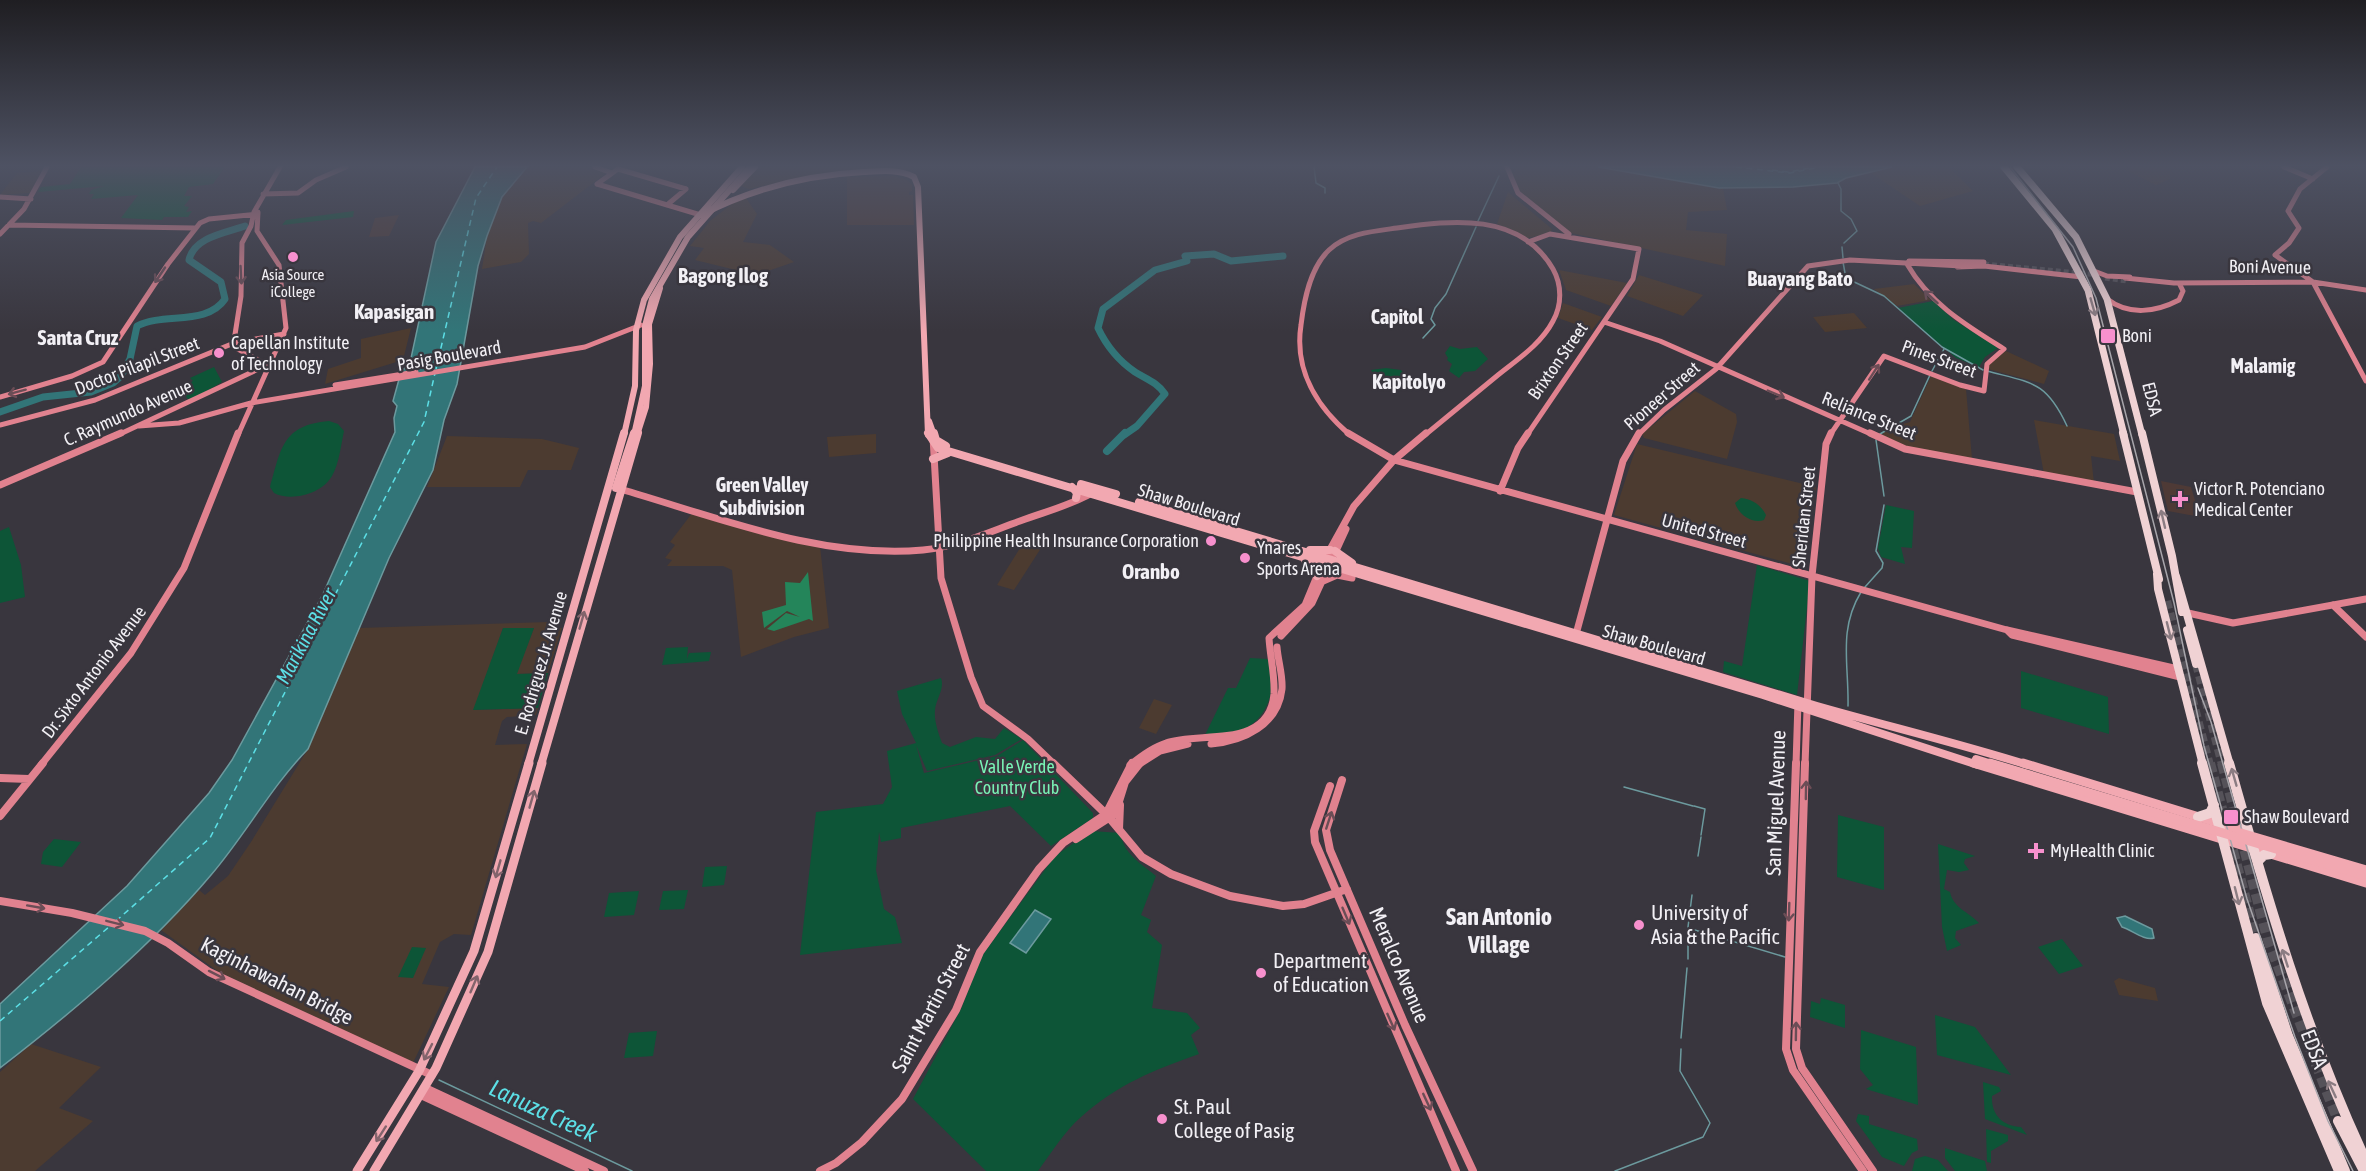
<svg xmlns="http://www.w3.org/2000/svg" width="2366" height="1171" viewBox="0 0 2366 1171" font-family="'Asap Condensed',sans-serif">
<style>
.industrial{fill:#4c3b30}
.medical{fill:#4e3a36}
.green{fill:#0d5537}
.forest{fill:#24855a}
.water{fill:#327578;stroke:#6c9a9e;stroke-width:1.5}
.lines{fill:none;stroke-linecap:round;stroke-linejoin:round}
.stream{stroke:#6c9a9e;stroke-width:1.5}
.river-far1{stroke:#327578;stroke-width:7}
.river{stroke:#327578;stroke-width:8}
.ferry{stroke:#5cdfe6;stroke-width:1.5;stroke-dasharray:6 4.5;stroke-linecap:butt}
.secondary-tunnel{stroke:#555259;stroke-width:5;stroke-dasharray:5 3;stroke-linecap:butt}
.highway-tunnel-far1{stroke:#555259;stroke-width:8;stroke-dasharray:8 4.5;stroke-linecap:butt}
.highway-tunnel{stroke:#555259;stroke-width:10;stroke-dasharray:10 5;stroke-linecap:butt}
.secondary-far2{stroke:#e1828f;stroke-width:5}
.secondary-far1{stroke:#e1828f;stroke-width:7}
.secondary{stroke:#e1828f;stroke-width:8}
.primary-far2{stroke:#f2a8b1;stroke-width:6}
.primary-far1{stroke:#f2a8b1;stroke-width:8}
.primary{stroke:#f2a8b1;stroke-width:9}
.highway-far2{stroke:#f0d2d4;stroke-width:7}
.highway-far1{stroke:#f0d2d4;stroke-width:8}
.highway{stroke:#f0d2d4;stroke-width:10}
.tram{stroke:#a7a5ab;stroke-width:1.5}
.primary-bridge-far2{stroke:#f2a8b1;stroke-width:6}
.primary-bridge-far1{stroke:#f2a8b1;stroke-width:8}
.primary-bridge{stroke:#f2a8b1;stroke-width:9}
.oneway{stroke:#6b4d56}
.oneway2{stroke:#8b7c82}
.oneway3{stroke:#83646c}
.poi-dot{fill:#f790cd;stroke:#39363e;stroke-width:2}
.labels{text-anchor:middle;stroke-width:5;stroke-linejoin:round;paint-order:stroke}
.far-poi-label{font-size:15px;fill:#f2f0f5;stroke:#39363e}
.street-label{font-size:18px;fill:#f2f0f5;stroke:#39363e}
.poi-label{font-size:18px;fill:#f2f0f5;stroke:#39363e;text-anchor:start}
.park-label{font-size:18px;fill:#79f4b6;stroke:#39363e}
.neighbourhood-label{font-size:20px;font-weight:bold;fill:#f2f0f5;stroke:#39363e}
.water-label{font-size:20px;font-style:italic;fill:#5cdfe6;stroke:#39363e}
.quarter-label{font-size:21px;font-weight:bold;fill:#f2f0f5;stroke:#39363e}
.near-street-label{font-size:21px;fill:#f2f0f5;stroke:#39363e}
.near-poi-label{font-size:21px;fill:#f2f0f5;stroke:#39363e;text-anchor:start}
.near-neighbourhood-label{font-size:24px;font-weight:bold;fill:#f2f0f5;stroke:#39363e}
.near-water-label{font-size:24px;font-style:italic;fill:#5cdfe6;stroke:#39363e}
</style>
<rect width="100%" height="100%" fill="#39363e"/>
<path class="industrial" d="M527,167H589L606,173L541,223L533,221L528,223L529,254L521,262L482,269L487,236L502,198Z
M758,167H913V169L830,172L749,189L741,186Z
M1516,167H1598L1723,188L1727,210L1688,212L1686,230L1727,234L1725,266L1571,233L1525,198L1517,188L1513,172L1516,171Z
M1892,167H1949L1973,191L1920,206L1871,173Z
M2128,167H2170V179L2156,185L2130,172Z
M41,171L30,193L0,195L17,173Z
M1508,192L1552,229L1550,233L1528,238L1497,224Z
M746,198L757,214L743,242L770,245L794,262L762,273H748L695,260L704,248L690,246L710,221L733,203Z
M1559,270L1627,283L1611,306L1566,290Z
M1639,275L1703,295L1683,316L1627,296Z
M1914,284L1931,300L1897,306L1874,289Z
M1563,303L1602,317L1592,330L1558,318Z
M1854,313L1867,328L1825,332L1813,317Z
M411,328L403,360L325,384L328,369L361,358V339Z
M2006,351L2049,371L2044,384L1988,369V364Z
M1931,376L1966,389L1972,459L1901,446L1882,439L1883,432L1888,428L1910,422Z
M1695,391L1736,414L1737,422L1727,459L1644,438L1642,434Z
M2034,420L2114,434L2120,461L2091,456L2094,483L2044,474Z
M876,434V453L829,457L827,437Z
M447,436L542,439L579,448L571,470H528L520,487H427Z
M1637,444L1816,487L1803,567L1614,515Z
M693,512L820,546L829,628L794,637L741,657L732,570L723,566H667L672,560L665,558L675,545L670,542Z
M1025,540L1043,545L1014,590L997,585Z
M549,622L547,628H562L548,673L516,674L534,628H503L474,710L538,708L536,715L507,717L502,721L495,745L527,744L471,935L454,934L440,942L422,984L449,987L413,1063L219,972L161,930L199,890L205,895L228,876L251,842L308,749L359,628Z
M1154,699L1172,705L1156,734L1139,728Z
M2119,978L2155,988L2158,1001L2119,995L2114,981Z
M31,1044L101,1067L59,1108L93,1121L35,1171H0V1072Z"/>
<path class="medical" d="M894,176L907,180L912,185V191L909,192V195H913L914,225H847V177Z
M399,215L389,236L369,237L375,218Z
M2161,481L2191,487L2200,517L2168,511Z"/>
<path class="green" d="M81,167H225L213,184L189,187L184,196H192L184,206L189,207L186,212L192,211L188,217H164L162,220L121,218L138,195L91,199L94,194H89L91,190L104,186L38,192L41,187L70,184Z
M354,211L353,217L282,225L286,220Z
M1933,301L1954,320L1998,348L1985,357L1979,367L1956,358L1898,308Z
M1450,346L1460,349L1477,347L1488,359L1475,371L1464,372L1459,378L1449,371L1452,364L1447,360L1448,358L1445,353Z
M214,367L222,382L190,401L178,389L193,381L190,378Z
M1386,368L1401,370L1405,375L1393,385L1382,387L1371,370Z
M329,421L338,424L344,431C341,445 339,464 332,476C322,494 291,502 274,493L270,487C281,449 282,425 329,421Z
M1741,498C1752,499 1761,505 1766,515L1764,520C1752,524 1739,515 1735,503Z
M1886,505L1914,511L1912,548L1901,547L1905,564L1881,557L1878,548Z
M9,527L21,565L25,597L0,603V531Z
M1757,565L1810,581L1797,695L1723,672L1724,661L1742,666Z
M503,628H534L517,674L548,673L538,708L473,710Z
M688,647L687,659L689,653L711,652L709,661L662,665L666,648Z
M1250,658L1268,659C1279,689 1267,725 1233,733C1224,735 1214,734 1205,735L1228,688H1236Z
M2021,671L2108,697L2109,734L2021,708Z
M941,678C945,689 936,699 935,710C934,721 938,732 942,743L950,747L976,737L995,739L1004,728L1022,739L995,755L927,771L916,745L924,773L997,756L1023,740L1093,813V818L1051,846L1010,806L901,828V838L881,842L879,832L876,870L884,909L895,917L902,943L800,955L816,812L883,804L892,787L887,751L916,743L902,714L897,691Z
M1838,815L1884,827V890L1837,877Z
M1091,831L1121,833C1122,853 1142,864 1156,876L1141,915L1151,920L1147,932L1162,945L1152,1008L1187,1013L1200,1028L1191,1035L1199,1054C1154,1070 1118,1084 1081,1117C1065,1131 1051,1153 1038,1171H986L913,1099L962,1007L981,957L1055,856Z
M54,839L81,842L62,867L41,864L43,852Z
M1938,844L1975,856L1965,859L1964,863L1969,870L1959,872L1947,870L1944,889L1950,892C1953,908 1969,912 1979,923L1956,931L1955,938L1961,945L1947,951L1942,927Z
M727,866L724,885L702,887L705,867Z
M688,890L684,909L659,910L663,891Z
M639,891L634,915L604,917L609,893Z
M2062,939L2083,966L2059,974L2038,947Z
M412,947L426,948L413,978L398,977Z
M1821,998L1845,1005V1028L1810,1017L1811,1001L1820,1004Z
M1935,1015L1975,1027L2011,1075L1937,1055Z
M1861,1030L1916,1047L1918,1105L1866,1089L1873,1085L1860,1069Z
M657,1031L653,1056L624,1058L629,1033Z
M1983,1082L1999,1087L2001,1091L1992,1096C1991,1115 2003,1126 2021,1127L2027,1135L1985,1119Z
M1858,1114L1869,1116V1124L1917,1139L1918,1150L1912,1153L1904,1166L1882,1157L1856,1121Z
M1986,1129L2008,1135V1141L1991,1151V1163L1987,1162Z
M1945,1148L1985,1161L1987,1171H1955L1945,1158Z
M1925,1156L1938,1160L1948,1171H1912L1915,1159Z"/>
<path class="forest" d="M808,572L813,621L809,619L774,631L767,629L786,613L800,617L787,611L764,628L762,612L786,605L785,582L800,583Z"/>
<path class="water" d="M475,167H527L502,197L487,236L478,266L457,384L444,420L433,470L389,558L308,749C271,787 246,834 211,875C150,947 75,1010 0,1068V1004L127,886L209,793L232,760L323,594L395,432L394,418L397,406L393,401L401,372L410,363L436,242Z
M1598,167H1892L1846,178L1837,183L1793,187L1719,188Z
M1035,910L1051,919L1026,953L1010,943Z
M2125,916L2152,929L2154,938C2144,941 2132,930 2122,927L2117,918Z"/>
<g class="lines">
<path class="stream" d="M1314,167L1316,183L1325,188V193
M1838,183L1841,189V211L1851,219L1857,231L1844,243
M1478,221L1499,176
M1842,247L1843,258
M1843,262L1845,273L1850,280L1884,296L1942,347L1983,370
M1423,338L1435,325L1431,319L1435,308L1446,294L1476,227
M1932,371L1944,349
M1987,371C2032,383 2046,381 2067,426
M1880,434L1911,416L1930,375
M1876,440L1884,496
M1865,587L1882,568L1883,563L1876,551L1884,505
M1848,706C1849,664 1838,630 1861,592
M1624,787L1693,806
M1694,806L1705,809L1701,835
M1698,856L1701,837
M1688,927L1692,895
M1688,959V928L1785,957
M1681,1038L1687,968
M439,1080L632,1171
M1615,1171L1703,1137L1710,1123L1680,1071L1681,1049"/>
<path class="river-far1" d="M0,412L43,397L91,392L113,383L121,376L130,359L137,326C164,312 207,326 225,299L221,282L189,260C194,237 225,233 245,226
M1124,435L1137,426L1165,394C1157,382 1146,379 1135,372C1119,361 1106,345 1098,328L1103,309L1155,270L1187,261L1185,256L1214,254L1231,261L1283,256"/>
<path class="river" d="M1107,451L1125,433"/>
<path class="ferry" d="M1736,167L1790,173L1820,167
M1772,170L1789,172L1814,167
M436,369L476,198L497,167
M116,921L210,838L424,422L435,373
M0,1021L110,926"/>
<path class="secondary-tunnel" d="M1984,264L2099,275
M2105,278L2127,281"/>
<path class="highway-tunnel-far1" d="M2167,601L2210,765
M2196,664L2222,765"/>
<path class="highway-tunnel" d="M2210,763L2256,938
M2222,763L2268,941L2338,1121"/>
<path class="secondary-far2" d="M595,167L612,173
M1507,167L1518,193L1569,234
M2284,167L2313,179
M2327,167L2300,189L2288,211L2299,228L2289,243L2275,255L2313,282L2366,381
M597,184L704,216
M597,184L618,169L686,189
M263,194L298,193L316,180L346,167
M0,197L31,199
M667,205L686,189
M9,225L195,228
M0,234L24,209L47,167
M1909,261L1984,262
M1957,267L1984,266L2082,277
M2094,271L2107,276L2130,277
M2125,278L2174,283L2313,282L2366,290
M2107,299C2129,316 2156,312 2179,300L2183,291L2180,285
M1604,322L1660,341L1873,435
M267,365L236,348L234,341L241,296L242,243L251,226L254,212L280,167
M335,385L416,372
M0,397L72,376L103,362L168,264L200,223L209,219L258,214
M0,425L95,400L234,343L284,334
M139,426L179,423L251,403L585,347L641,325
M118,435L267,365
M238,435L286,328L279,265L257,231L258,212
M1350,435C1317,407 1294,370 1301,325C1304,300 1310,268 1329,250C1347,233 1375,231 1397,228C1452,220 1520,212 1553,269C1562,285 1562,305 1553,321C1541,344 1518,359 1498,375C1474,395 1449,415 1425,435
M1527,435L1633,279L1639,249L1550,234L1528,242
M1638,435L1664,410L1716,369L1808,266L1850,260L1962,266
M1830,435L1884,356L1960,385L1984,391L1987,364L2004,349C1966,325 1930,304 1907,264"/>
<path class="secondary-far1" d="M1348,433L1394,460
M1870,433L1905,449L2137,492
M933,437L941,578L971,677L983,706L1028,739L1055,765
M1394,460L2007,630L2178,669
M1394,460L1426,433
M0,485L121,433
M620,489C717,517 820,559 923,550C957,547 989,532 1020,521C1044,512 1069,506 1092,493
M1500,491L1518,448L1528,433
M1321,582L1337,575L1352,578
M2333,605L2366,637
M2188,613L2233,623L2366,599
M2007,630L2012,635L2180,677
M1281,636L1312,603L1346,529
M1575,638L1623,461L1639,433
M1211,744C1244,741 1278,725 1282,689C1283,675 1278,661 1277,647
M41,765L131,653L184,568L238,433
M1130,765C1141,756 1153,747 1166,743C1200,731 1269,750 1274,694C1275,675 1270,656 1269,638L1305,605L1322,564L1354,506L1394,460
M1138,765L1160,751L1188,744
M1796,765L1798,702
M1805,765L1812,576L1826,444L1831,433"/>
<path class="secondary" d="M1053,763L1106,814L1142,857L1171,874L1230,896L1283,906L1304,904L1347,889
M1796,763L1786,1049L1793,1070L1863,1171
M1805,763L1796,1049L1802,1068L1873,1171
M0,778L29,779
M1342,780L1326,830L1330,850L1405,1025L1473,1171
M1330,786L1314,831L1315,842L1456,1171
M0,816L43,763
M1119,829L1120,805
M1076,839L1115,814L1125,782L1140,763
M0,901L72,913L145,931L168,943L209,972L432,1075
M425,1088L604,1171
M421,1095L585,1171
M820,1171L836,1163L862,1142L902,1099L956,1010L980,952L1039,869L1063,843L1106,814L1132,763"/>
<path class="primary-far2" d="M733,190L755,167
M701,215C753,188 806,175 864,172C881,171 899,169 914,177L918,187L928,435
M929,421L934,435
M624,435L635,386L636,330L644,300L680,237L742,167
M637,435L646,407L650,364L649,324L660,288"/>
<path class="primary-far1" d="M928,433L938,448L1763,695L1978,765
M934,433L936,440L946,446
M933,459L948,453
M1081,484L1116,494
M1072,487L1077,493L1076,498
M1139,502L1817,706C1887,726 1958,743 2028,765
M1310,550H1330
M1335,551L1352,563
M1305,560L1317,576
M528,765L624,433
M541,765L638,433"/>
<path class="primary" d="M1973,763L2366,883
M2023,763L2248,832
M357,1171L419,1071L474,951L529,763
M374,1171L436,1068L488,952L542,763"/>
<path class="highway-far2" d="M2004,167L2055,229L2088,290L2124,435
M2017,167L2076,237L2107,299L2142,435"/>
<path class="highway-far1" d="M2123,433L2159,579
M2142,433L2172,556L2182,612
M2157,574L2158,589L2203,765
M2176,576L2230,765
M2187,630L2196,664"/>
<path class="highway" d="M2202,763L2267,1003L2339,1171
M2229,763C2267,899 2306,1033 2366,1161
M2198,817L2210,813L2214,805
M2258,861L2264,855L2271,854
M2256,938L2288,1036L2345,1171
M2338,1121L2364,1171"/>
<path class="tram" d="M2010,167L2073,247L2096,298L2174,603L2204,746L2247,899L2295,1037L2328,1121L2353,1171
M2198,688L2211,722L2294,1013"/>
<path class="primary-bridge-far2" d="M634,435L645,386V326L652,299L688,237L750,167"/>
<path class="primary-bridge-far1" d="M616,488L634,433
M1976,759L1995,765"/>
<path class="primary-bridge" d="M1990,763L2366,876
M2241,833L2366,870"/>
</g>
<defs><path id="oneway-shaft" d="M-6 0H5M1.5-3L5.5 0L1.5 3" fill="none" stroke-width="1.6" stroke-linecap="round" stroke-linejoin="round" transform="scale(1.5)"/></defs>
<g class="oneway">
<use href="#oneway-shaft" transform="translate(160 275) rotate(124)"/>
<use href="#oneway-shaft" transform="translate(241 275) rotate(87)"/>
<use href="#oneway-shaft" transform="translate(1931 297) rotate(-137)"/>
<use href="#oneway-shaft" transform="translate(1874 372) rotate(-57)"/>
<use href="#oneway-shaft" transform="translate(17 392) rotate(165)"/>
<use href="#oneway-shaft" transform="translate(1776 394) rotate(23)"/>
<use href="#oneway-shaft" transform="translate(1806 790) rotate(-89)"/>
<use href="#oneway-shaft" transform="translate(1329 820) rotate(-72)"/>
<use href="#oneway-shaft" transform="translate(36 907) rotate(10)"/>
<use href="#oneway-shaft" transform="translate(1789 912) rotate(92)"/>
<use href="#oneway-shaft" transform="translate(1346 916) rotate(67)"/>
<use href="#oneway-shaft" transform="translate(115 923) rotate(14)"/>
<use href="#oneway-shaft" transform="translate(217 975) rotate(27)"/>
<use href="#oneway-shaft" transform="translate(1391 1022) rotate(66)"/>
<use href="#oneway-shaft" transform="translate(1796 1031) rotate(-89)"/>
<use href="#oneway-shaft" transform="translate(1427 1102) rotate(65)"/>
</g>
<g class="oneway2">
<use href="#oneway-shaft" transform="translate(2093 307) rotate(74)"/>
<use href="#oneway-shaft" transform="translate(2163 519) rotate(-103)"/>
<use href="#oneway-shaft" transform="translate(2169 631) rotate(76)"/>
<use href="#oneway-shaft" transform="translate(2234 777) rotate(-106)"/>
<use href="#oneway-shaft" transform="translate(2237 896) rotate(76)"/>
<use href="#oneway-shaft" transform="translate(2285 958) rotate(-108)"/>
<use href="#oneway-shaft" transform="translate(2332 1089) rotate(-115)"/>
</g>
<g class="oneway3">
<use href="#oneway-shaft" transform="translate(582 620) rotate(-74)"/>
<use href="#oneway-shaft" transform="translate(532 799) rotate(-74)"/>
<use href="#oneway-shaft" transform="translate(498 869) rotate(106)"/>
<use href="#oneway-shaft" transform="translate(474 984) rotate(-67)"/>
<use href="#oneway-shaft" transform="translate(428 1052) rotate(117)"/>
<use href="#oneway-shaft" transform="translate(381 1134) rotate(123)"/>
</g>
<linearGradient id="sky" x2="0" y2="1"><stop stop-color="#1f1e22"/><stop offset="0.5" stop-color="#4e5263"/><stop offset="1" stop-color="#4e5263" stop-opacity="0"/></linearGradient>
<rect width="2366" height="331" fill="url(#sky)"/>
<g class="poi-dot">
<circle cx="293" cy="257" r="6"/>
<rect x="2100" y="328" width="16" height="16" rx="3"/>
<circle cx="219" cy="353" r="6"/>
<path d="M2177 490h6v6h6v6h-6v6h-6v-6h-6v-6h6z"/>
<circle cx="1211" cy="541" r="6"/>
<circle cx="1245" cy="558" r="6"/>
<rect x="2223" y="809" width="16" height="16" rx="3"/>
<path d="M2033 842h6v6h6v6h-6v6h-6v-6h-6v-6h6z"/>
<circle cx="1639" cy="925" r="6"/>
<circle cx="1261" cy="973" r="6"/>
<circle cx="1162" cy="1119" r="6"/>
</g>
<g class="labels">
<g class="far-poi-label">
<text x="293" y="280">Asia Source<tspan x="293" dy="17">iCollege</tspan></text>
</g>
<g class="street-label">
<text transform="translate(2270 267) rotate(1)" y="6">Boni Avenue</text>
<text transform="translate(449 356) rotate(-10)" y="6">Pasig Boulevard</text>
<text transform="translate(1939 359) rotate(20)" y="6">Pines Street</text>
<text transform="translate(1558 361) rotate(-55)" y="6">Brixton Street</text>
<text transform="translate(137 366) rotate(-21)" y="6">Doctor Pilapil Street</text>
<text transform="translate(1662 396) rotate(-41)" y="6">Pioneer Street</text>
<text transform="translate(2152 399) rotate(76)" y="6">EDSA</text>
<text transform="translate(128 413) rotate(-24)" y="6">C. Raymundo Avenue</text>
<text transform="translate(1869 416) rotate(22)" y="6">Reliance Street</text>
<text transform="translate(1189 505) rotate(17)" y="6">Shaw Boulevard</text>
<text transform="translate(1804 517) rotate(-84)" y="6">Sheridan Street</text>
<text transform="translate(1704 531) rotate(15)" y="6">United Street</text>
<text transform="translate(1654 645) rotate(16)" y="6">Shaw Boulevard</text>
<text transform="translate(541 663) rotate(-74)" y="6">E. Rodriguez Jr. Avenue</text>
<text transform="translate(94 672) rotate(-53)" y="6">Dr. Sixto Antonio Avenue</text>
</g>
<g class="poi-label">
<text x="2122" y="342">Boni</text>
<text x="231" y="349">Capellan Institute<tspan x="231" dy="21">of Technology</tspan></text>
<text x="2194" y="495">Victor R. Potenciano<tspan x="2194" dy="21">Medical Center</tspan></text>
<text x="1199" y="547" text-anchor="end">Philippine Health Insurance Corporation</text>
<text x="1257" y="554">Ynares<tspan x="1257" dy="21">Sports Arena</tspan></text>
<text x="2244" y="823">Shaw Boulevard</text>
<text x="2050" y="857">MyHealth Clinic</text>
</g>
<g class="park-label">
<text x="1017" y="773">Valle Verde<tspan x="1017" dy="21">Country Club</tspan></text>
</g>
<g class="neighbourhood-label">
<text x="1397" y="324">Capitol</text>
<text x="2263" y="373">Malamig</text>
<text x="762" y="492">Green Valley<tspan x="762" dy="23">Subdivision</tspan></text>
</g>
<g class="water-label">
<text transform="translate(306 636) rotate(-62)" y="7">Marikina River</text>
</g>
<g class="quarter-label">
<text x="723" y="283">Bagong Ilog</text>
<text x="1800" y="286">Buayang Bato</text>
<text x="394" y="319">Kapasigan</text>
<text x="78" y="345">Santa Cruz</text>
<text x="1409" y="389">Kapitolyo</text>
<text x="1151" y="579">Oranbo</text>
</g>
<g class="near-street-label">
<text transform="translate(1776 803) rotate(-88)" y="7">San Miguel Avenue</text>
<text transform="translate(1399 965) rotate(67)" y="7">Meralco Avenue</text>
<text transform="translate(277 981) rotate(27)" y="7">Kaginhawahan Bridge</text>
<text transform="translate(931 1008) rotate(-62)" y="7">Saint Martin Street</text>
<text transform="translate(2314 1049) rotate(69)" y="7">EDSA</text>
</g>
<g class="near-poi-label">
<text x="1651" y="920">University of<tspan x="1651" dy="24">Asia &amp; the Pacific</tspan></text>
<text x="1273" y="968">Department<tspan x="1273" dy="24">of Education</tspan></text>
<text x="1174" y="1114">St. Paul<tspan x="1174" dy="24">College of Pasig</tspan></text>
</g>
<g class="near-neighbourhood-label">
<text x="1499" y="925">San Antonio<tspan x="1499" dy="28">Village</tspan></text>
</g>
<g class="near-water-label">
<text transform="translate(543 1111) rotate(25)" y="8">Lanuza Creek</text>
</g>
</g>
</svg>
